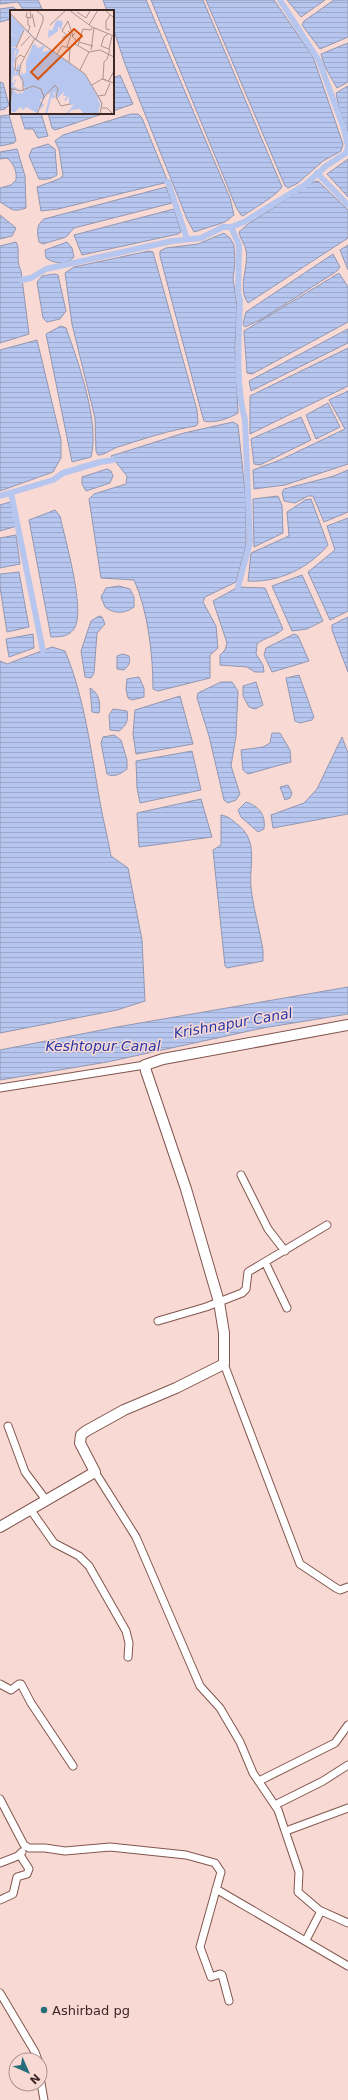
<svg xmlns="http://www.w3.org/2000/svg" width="348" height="2100" viewBox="0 0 348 2100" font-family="'DejaVu Sans',sans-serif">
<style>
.water{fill:url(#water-rules);stroke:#9297b2}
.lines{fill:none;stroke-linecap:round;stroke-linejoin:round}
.canal{stroke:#b7c6ef;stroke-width:6}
.street-casing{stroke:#83564f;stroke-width:9}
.secondary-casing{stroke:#83564f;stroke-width:12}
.street{stroke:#fff;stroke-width:7}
.secondary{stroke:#fff;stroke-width:10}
.poi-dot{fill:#266f7a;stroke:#f9d9d3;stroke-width:1.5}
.labels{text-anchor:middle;stroke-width:3;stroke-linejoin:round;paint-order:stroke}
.poi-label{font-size:13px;fill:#3c2825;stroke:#f9d9d3;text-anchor:start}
.water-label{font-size:14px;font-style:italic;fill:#2538a9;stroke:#f9d9d3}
.inset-river{fill:none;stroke:#b7c6ef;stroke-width:2}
.inset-road{fill:none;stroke:#ad928d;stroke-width:1}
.view{fill:#d7540e;fill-opacity:0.15;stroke:#d7540e;stroke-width:2}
.inset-edge{fill:none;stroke:#3c2825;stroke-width:2}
</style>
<defs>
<pattern id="water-rules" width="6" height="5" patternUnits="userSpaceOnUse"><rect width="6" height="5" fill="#b7c6ef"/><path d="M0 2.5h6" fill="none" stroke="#9eaacd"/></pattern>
</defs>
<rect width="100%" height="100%" fill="#f9d9d3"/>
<path class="water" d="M0,0H38L43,11H24L18,2L0,4Z
M103,0H146L230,198L234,215L225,222L194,232L187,219L125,64L113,28V11H107Z
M151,0H203L282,187C276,196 254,208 243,216L241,215L236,207Z
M206,0H274L313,57L343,144L341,151L323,161L298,183L288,188L285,186Z
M287,0H325L301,17Z
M334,0H348V37L320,49L302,25L304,21Z
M13,7L18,11H11V19L0,22V9Z
M348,43V82L337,88L325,67L321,54Z
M120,75L133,104L113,111V78Z
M0,82L3,83L9,105L5,109L0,110Z
M348,86V132L339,108L336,93Z
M20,113H41L48,136L38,138L33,129H25Z
M48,113H105L55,130L52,128Z
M131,114H138L142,118L168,182L58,209L41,211L37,187L59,179L63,176L59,149L55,141L63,135Z
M9,115L16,140L14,143L0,146V116Z
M48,144L55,149L57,175C51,179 46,180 39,179L29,156L32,149Z
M17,149L25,176L26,208C12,213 12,209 0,202V188L11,185L16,180C17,171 14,164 7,158L0,159V152Z
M348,159V197L327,174Z
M318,181L348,210V238L248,303C237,288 249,267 246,250C245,244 240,239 239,232L248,224L313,182Z
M166,187L172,203L74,228L66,237L43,244L39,242C37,232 36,225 44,219Z
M174,209L181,232L178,234L82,255L74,235Z
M0,215L16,228L12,236L0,239Z
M224,233L230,238L234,245L235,263L233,278L237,307L235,347L238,413C230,418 214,424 204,421L201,411L160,256V251L166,248L198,244Z
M16,242C21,250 15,259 21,271L29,334L0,343V246Z
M67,242L72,248L74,257C66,265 55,264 46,258L45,250Z
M348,245V270L340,250Z
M149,251L153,252L197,410L198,423L196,426C170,430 143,439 118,447C111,449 105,455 98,455L96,451L95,418L72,324L65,273L74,267Z
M333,254L340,267L337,271L262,319L245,327L243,324L246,312Z
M339,273L348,287V322L252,374L247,373L244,331Z
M54,274L58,275L66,311L60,319L47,322L43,318L37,282L42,276Z
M61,326L66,328C78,361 100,423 91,457L72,462L46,334Z
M348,329V343L251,391L249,381Z
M37,340L61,440V458L53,472L0,491V350Z
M348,348V386L250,434V396Z
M348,391V464L285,485L254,489L253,470L280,460L345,429L329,400Z
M328,403L340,427L316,439L306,415Z
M301,417L311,440L260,465L254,464L251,439Z
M233,422L238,425L246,501V545L236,582L205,597L203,602L216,626L218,648L210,655V678L158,691L153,689C153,656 148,610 134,580L101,578L89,499L94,494L126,484L127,476L111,456L184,433Z
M107,469L111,471L113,476L110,483L86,491L82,484V477Z
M348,470V512L324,522L313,496H308L295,503L284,501L282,493L284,489L334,476Z
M278,496L282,505L283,533L254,547L253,499Z
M311,499L328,545C309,568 278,583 248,581L251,553L289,536L287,512L305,500Z
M10,502L17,526L0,531V505Z
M55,510L60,516C65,539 85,608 75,627C70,637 60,637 51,637L29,520Z
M348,518V611L330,620L308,572L335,550L327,526Z
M16,535L20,564L0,568V538Z
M19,572L29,627L7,632L0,587V574Z
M302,575L323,621L307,629L292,631L272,586Z
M119,586L130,589L134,597V607C125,614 114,614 105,607L101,597L106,588Z
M238,587L265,588L283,629C275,637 265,637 257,644L256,654L263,665L264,672H255L247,667L220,665V655L225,650L227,643L213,601Z
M99,616L102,617L105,624L97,633L94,673L91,678L85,677L81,651L91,621Z
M348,617V672L332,630V625Z
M33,634L34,648L9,657L6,639Z
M294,634L298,636L309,661L272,672L264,655L266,648Z
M52,647L65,651C85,699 91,752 100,802C103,820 108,838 111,856L128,868L142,940L145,1001L117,1010L0,1033V661L7,664Z
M123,654L129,656C131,663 129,665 124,670L117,669V656Z
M299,675L314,717L312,720L300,723L295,721L286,678Z
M139,677L144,688V697L132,700L128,698L126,689L127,679Z
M221,682H232L238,691L236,736L231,766L240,794L236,800L228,803L224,800L209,736L197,698L198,693Z
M256,682L263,705L255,709L249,707L243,696V686Z
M90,688C99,693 101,703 99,713L92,712Z
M180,696L193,744L136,754L133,734L135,710Z
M113,709L127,711C129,720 126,726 119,731L110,730L109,715Z
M272,733H280L290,750L291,762L248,774L243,770L241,750L263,747L270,743Z
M114,735L121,740L127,760V769C120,774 114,778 107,774L101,743L103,737Z
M342,737L348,753V814L273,828L271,815L304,803L317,789Z
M192,751L201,790L140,803L137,788L136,761Z
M288,785L292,793L290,798L285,800L280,787Z
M201,799L212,837L139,847L137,813Z
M246,802C259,806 266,815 264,829L258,832L241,817L238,810Z
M221,815C228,816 232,820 237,824C259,841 249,863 251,887C253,908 260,930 263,951V961L227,968L225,966L213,850L221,845Z
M348,987V1014L263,1028L107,1062L0,1080V1050L117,1027Z"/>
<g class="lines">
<path class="canal" d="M280,0L319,61L344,129L348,146
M317,173L348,205
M168,182L187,239
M231,227L239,245L238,292L240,300C239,337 235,384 245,420L250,542L238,587
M22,280L31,278L46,269L172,241L201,238L223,227H231L244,222L306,184L326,166L346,153L348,147
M11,493L43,651
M0,496L53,480L63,473L100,462L113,460"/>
<defs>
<path id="street" d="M0,1088L145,1065
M241,1175L268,1229L285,1251
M265,1262L287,1308
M158,1321L206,1307L242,1293L246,1289L248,1272L327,1225
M224,1364L300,1564L336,1588L340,1590L348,1587
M8,1426L25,1472L46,1500
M95,1472L136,1537L200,1686L220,1708L240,1742L253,1773L278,1810L299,1872L298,1892L319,1910L348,1923
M30,1509L54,1543L79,1556L89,1566L126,1631L129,1643L128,1657
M0,1684L11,1690L19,1684H21L31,1703L73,1766
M259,1781L335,1743L348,1725
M0,1799L24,1845L29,1848H45L65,1851L110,1847L186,1855L215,1863L221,1872L200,1947L211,1977L220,1974L222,1975L229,2001
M275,1805L323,1781L348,1765
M286,1831L348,1808
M0,1863L18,1856L22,1852
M216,1889L348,1966
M0,1900L13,1894L17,1877L27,1874L29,1869L20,1855
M306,1940L321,1911
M0,1993L35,2052L38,2060
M40,2077L44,2100"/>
<path id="secondary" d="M0,1527L95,1472L80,1443L81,1435L86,1431L124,1410L176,1388L224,1364V1333L219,1302L186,1189L146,1071L145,1065L163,1059L348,1025"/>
</defs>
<use href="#street" class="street-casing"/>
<use href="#secondary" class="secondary-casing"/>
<use href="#street" class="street"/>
<use href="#secondary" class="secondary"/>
</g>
<circle class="poi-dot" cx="44" cy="2010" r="4"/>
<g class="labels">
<g class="poi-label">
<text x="52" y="2015">Ashirbad pg</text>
</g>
<g class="water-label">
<text transform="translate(233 1023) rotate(-10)" y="5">Krishnapur Canal</text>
<text x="103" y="1051">Keshtopur Canal</text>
</g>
</g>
<g transform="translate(10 10)">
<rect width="104" height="104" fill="#f9d9d3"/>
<path d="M0,4L24,28L75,64L92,93V96L90,104L91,93L85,84L90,94L88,104H74L70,99L61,100L58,104H53L58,102L64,94L59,95V86L56,91L54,90L57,86H53L55,81L47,89L44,81L48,79L43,81L45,88H41L42,82L41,81L40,84L37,83L34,90L29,89L34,95L29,101L31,97L28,98L29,104L16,97L13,100L10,97L5,102L1,101L0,38H6L2,56L5,57V65L8,54L10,56L9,65H11L12,60L13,65L16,62V51L24,33L28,38L33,36L30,43L40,40L25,30L14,19L6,37H0V24L8,27L0,23ZM3,66L10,65L11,73L12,69L14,70L12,73L15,79L12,84L10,82L8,84L3,80H10L3,76L6,71L5,68L4,73L2,72ZM49,10L53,12L51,20L48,16V21L38,28L39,19L42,21L46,11Z" fill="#b7c6ef" fill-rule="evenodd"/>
<path class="inset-river" d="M0,38L8,40L0,62M26,39L23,44L29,47L34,36M25,45V59M36,57L53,62L54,58M46,60L53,49M21,76L19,74L21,45L23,36L26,37M23,76L24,59L34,63M30,76V71L39,59M32,79L41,78L43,60M43,81L75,66M60,94L87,87M70,99L90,93M3,102L14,92L18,79M36,104L44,73L57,63L60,59L58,54"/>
<path class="inset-road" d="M59,0L82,17L104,26M95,0L104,8M17,2L16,7L21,8L20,1M67,2L76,8L80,1M0,3L24,28L47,44L52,36L60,38L65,34L79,42L90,40L104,47M22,4L25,17M18,7V15L20,16L18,22M58,11L63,26M40,15L56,0M79,15L88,0M100,20L96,19V11L100,5M65,23L62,26L66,30L65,34M52,28L57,25L52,21L58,11M26,29L33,11V6L27,1M69,32L83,36M68,35L73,19L81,20L82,18M11,36L20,26M91,36L99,39L102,26M91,36L94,27L98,24M57,37L61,24L58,21M6,38L14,20M81,40L84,18M47,44L75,64L92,93L90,104M59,52L60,38M70,60L79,42M10,61L5,60L6,49L10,45L14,47M96,70L93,69L94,52L97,49L100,39M98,72L104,61M82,75L92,69L104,73M0,78L10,81L23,76L31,79L34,87L27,104M43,78L45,75L48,79L46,87L51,96L60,94M13,81V70L9,65L11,54L25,28M88,86L95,85L100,73M34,87L43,77M0,96L2,79M92,98H97L103,104"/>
<path class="view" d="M64,19L72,26L28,69L21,62Z"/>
<rect width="104" height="104" class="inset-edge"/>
</g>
<g transform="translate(28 2072) rotate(135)"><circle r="19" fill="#f9d9d3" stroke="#ad928d"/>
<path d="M0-3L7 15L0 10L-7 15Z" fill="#266f7a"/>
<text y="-6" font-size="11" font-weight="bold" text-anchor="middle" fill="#3c2825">N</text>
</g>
</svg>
